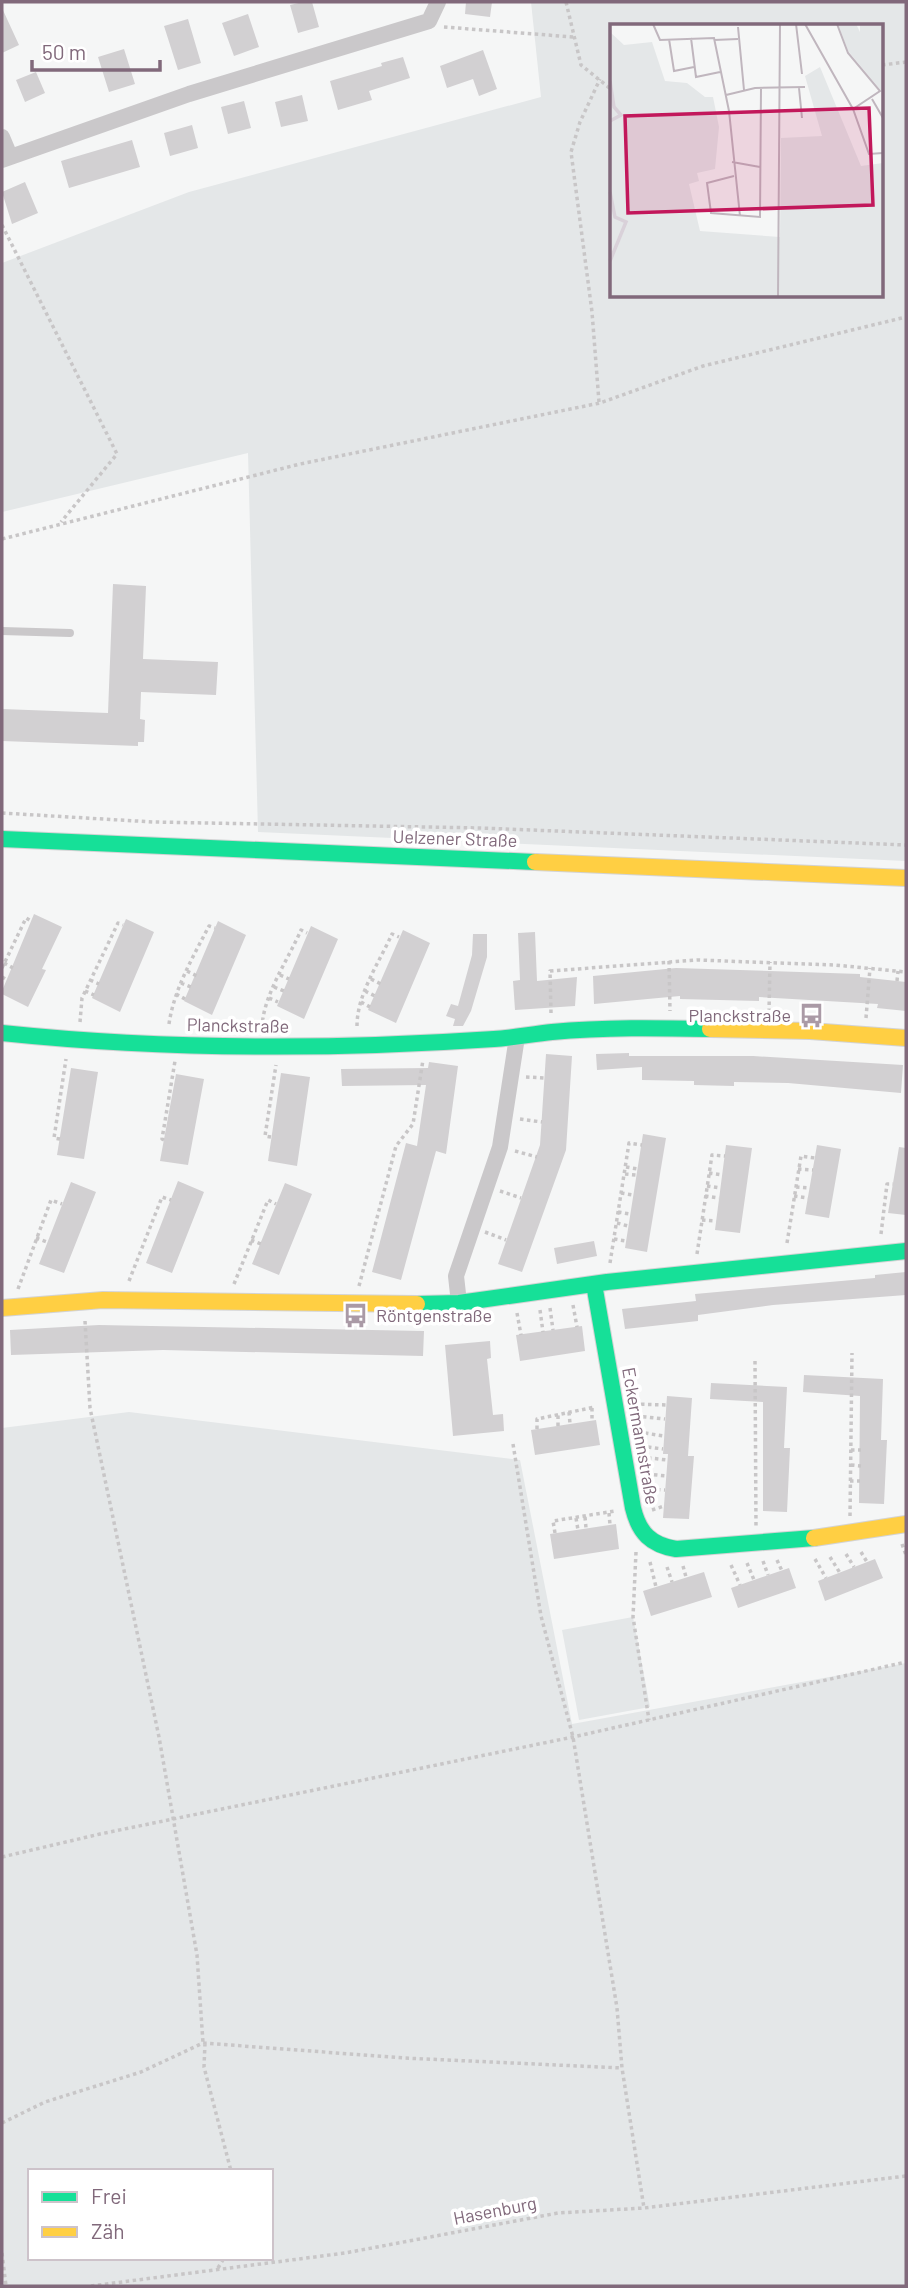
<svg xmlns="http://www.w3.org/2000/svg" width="908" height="2288" viewBox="0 0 908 2288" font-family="Barlow,sans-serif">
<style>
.green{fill:#e4e7e8;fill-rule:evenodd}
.building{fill:#d2d0d2}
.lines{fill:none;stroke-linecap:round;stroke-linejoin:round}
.fast-casing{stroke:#d3d3d4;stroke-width:18}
.slow-casing{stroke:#d3d3d4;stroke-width:18}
.path{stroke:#c8c6c7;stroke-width:3.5;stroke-dasharray:3.5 3.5;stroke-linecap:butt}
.lane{stroke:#cac8ca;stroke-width:8}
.street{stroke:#cac8ca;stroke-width:16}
.fast{stroke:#16e098;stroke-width:16}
.slow{stroke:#ffcf43;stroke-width:16}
.labels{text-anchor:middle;stroke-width:7;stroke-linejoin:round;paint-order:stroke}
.street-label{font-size:18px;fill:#81697b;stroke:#fff}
.poi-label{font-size:18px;fill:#81697b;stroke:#fff;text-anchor:end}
.inset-river{fill:none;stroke:#d9d1d9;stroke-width:3.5}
.inset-road{fill:none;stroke:#c0b6be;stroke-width:2}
.view{fill:#c2185b;fill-opacity:0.15;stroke:#c2185b;stroke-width:3.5}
.inset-edge{fill:none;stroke:#81697b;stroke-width:3.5}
</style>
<rect width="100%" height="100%" fill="#f5f6f6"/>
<path class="green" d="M531,2H906V861L258,832L248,453L2,512V263L189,192L541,97ZM612,26H882V296H612Z
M129,1412L520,1460L572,1724L906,1663V2286H2V1428ZM30,2171H271V2258H30Z
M633,1617L650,1707L579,1720L562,1630Z"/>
<path class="building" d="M303,2H312L319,27L298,33L290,5Z
M466,2H492L490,17L465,14Z
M2,8L19,45L2,53Z
M248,14L259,47L234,56L222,23Z
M188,19L201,63L178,70L164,26Z
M124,49L135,84L109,92L98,57Z
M483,50L497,89L479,96L473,79L447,88L440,66Z
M403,57L410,78L369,91L372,100L338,110L330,81L382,66L381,63Z
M36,72L45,93L25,102L16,80Z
M302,95L308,121L281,127L275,102Z
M244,101L251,128L228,134L221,107Z
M192,125L198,148L170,156L164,133Z
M132,140L140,167L69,188L61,161Z
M25,182L38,213L12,224L2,192Z
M113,584L146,586L143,659L218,662L216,695L141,692L140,719L145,720L144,742H138V746L2,741V709L108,713Z
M34,914L62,927L42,969L46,970L28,1007L2,994V991Z
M126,919L154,932L120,1012L92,998Z
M218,921L246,935L212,1015L184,1001Z
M311,926L338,939L304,1019L277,1006Z
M403,930L430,943L396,1023L368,1010Z
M535,932L537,981L577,977L575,1006L515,1010L513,981L520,980L518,933Z
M473,934H487V957L471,1011L463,1026H453L455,1019L446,1016L451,1004L458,1006L472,955Z
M676,968L860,974V977L906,982V1011L877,1008L878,1004L759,997V1001L680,999V996L594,1004L593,976Z
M629,1053V1056H753L903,1065L901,1093L788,1083L734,1082V1086L694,1085V1081L642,1080V1067L597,1070L596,1054Z
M546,1054L572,1056L566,1150L522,1272L498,1264L540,1145Z
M429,1062L458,1066L446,1154L436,1151L401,1280L372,1272L406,1143L417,1146L426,1085L342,1086L341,1069L428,1068Z
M71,1068L98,1072L84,1159L57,1155Z
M281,1073L310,1077L297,1166L268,1161Z
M176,1074L204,1079L188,1165L160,1161Z
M643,1134L666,1138L647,1252L625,1248Z
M726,1145L752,1148L740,1233L715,1230Z
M817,1145L841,1149L829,1218L805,1214Z
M899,1147L906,1148V1215L888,1213Z
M178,1181L204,1192L172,1273L146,1263Z
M71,1182L96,1192L64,1273L39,1264Z
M285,1183L312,1194L279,1275L252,1264Z
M594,1241L597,1256L557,1264L554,1248Z
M906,1272V1295L773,1305L698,1315V1321L625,1329L622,1309L696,1301L695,1294L875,1278V1275Z
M99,1325L424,1331L423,1356L163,1350L11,1355L10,1330Z
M582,1326L585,1351L520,1361L516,1335Z
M490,1341L491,1358L487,1359L493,1415L503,1414L504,1431L453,1436L445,1345Z
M804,1375L883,1379L881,1440H887L884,1504L859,1503L860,1396L803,1392Z
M711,1383L787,1387L784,1448H790L787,1512L763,1511V1402L710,1399Z
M667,1396L692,1398L688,1456H694L689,1519L663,1518L668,1454H663Z
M596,1420L600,1445L535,1455L531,1430Z
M616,1524L619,1549L554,1559L550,1534Z
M875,1559L883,1578L825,1601L818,1581Z
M789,1568L796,1588L738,1608L731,1588Z
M704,1572L712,1597L651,1616L643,1591Z"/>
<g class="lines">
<defs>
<path id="fast" d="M2,839L535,862
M2,1033C165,1050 331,1050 494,1039C513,1038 532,1034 552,1032C604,1027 658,1028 710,1029
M594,1284L633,1508C639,1533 651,1545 676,1549L814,1538
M417,1304L459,1303L607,1282L906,1251"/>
<path id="slow" d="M535,862L906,878
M710,1029L810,1031L906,1038
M2,1308L103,1300L417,1304
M814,1538L906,1524"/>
</defs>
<use href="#fast" class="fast-casing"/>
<use href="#slow" class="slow-casing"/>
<path class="path" d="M566,2L581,65L612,90
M444,27L573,37
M882,65L906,62
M2,225L117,454L61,522
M599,402L592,312L571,152L580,122L600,79
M2,539L300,464L600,403L703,366L906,317
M2,813L153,822L481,828L906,845
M669,961L670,1011
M4,963L13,968
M2,968L26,918L31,921
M187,971L197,976
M280,975L289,979
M2,977L7,980
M371,979L381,984
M90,980L99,984
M897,981L898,971
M181,983L191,987
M274,987L284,991
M85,991L94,995
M365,991L375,996
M176,994L185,999
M269,998L278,1002
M361,1002L370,1007
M769,1012L770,962
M551,1013L550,971L697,960L835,965L906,972
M866,1018L870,968
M80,1022L82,998L118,923L123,925
M169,1024C174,989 193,957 209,926L215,928
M357,1026C357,994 379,963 392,934L399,937
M262,1028C263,995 288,960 301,930L307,933
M526,1077L545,1078
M520,1119L542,1122
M271,1137L265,1136L276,1065
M60,1139L54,1138L66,1059
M164,1140L162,1139L175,1061
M515,1151L537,1157
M626,1167L638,1169
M798,1169L813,1170
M709,1173L722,1175
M625,1174L636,1175
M707,1186L720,1188
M796,1187L810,1188
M500,1191L521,1198
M621,1193L633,1195
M705,1196L719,1198
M794,1196L808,1198
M618,1212L630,1214
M702,1220L716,1221
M617,1223L628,1226
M485,1232L506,1240
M881,1234L887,1184H893
M36,1238L47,1242
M614,1239L626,1241
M251,1240L261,1244
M787,1243L801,1156L815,1158
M697,1254L712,1155L725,1156
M610,1263L629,1143L642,1145
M129,1281L162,1197L171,1200
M234,1284L268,1200L276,1204
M359,1286L396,1146L413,1124L423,1060
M18,1289L51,1200L62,1204
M573,1305L577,1327
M550,1308L553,1330
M540,1310L543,1332
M517,1313L521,1335
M85,1321L90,1408L159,1737L197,1955L203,2043
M755,1361L756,1527
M634,1404L667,1405
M592,1408V1421
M569,1412L570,1424
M636,1416L665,1419
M558,1426V1414
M537,1429V1419L595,1407
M638,1432L664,1436
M513,1444L541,1616L573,1737L617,2008L622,2068L644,2208
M641,1446L663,1449
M851,1450H861
M641,1457L667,1460
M851,1465L861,1466
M647,1474L666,1476
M850,1481H860
M650,1489L665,1490
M652,1510L664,1506
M609,1513L610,1525
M850,1516L852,1353
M585,1517L586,1528
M576,1518L578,1530
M555,1533L553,1521L615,1511
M902,1544L906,1555
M636,1552L633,1617L649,1720
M861,1552L867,1562
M846,1554L854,1567
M830,1557L840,1573
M815,1559L826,1578
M777,1560L782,1571
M763,1561L768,1575
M650,1562L656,1587
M747,1563L754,1580
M731,1565L740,1585
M683,1566L686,1577
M667,1567L672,1582
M2,1857L100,1834L573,1737L906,1662
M205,2043L204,2067L231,2171
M2,2123L45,2102L141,2072L203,2043L404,2058L622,2068
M2,2253L6,2286
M218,2268L224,2258
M91,2286L345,2253L558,2213L644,2208L906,2176"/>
<path class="lane" d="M2,631L70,633"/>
<path class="street" d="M2,137L10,156
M2,160L189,94L429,21L438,2
M459,1303L456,1276L500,1147L517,1037"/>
<use href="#fast" class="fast"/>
<use href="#slow" class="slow"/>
</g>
<defs>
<symbol id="bus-bare" viewBox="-9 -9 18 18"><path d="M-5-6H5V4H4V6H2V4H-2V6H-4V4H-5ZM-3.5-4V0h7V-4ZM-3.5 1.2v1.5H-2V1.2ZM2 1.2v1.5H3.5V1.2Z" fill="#aa9aa6" stroke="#fff" stroke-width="2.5" paint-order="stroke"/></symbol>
</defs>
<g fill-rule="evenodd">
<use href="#bus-bare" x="794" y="998" width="35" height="35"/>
<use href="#bus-bare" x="338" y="1298" width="35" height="35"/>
</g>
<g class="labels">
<g class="street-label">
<text transform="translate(455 839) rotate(2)" y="6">Uelzener Straße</text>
<text transform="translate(238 1026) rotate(1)" y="6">Planckstraße</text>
<text transform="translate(640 1436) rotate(80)" y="6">Eckermannstraße</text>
<text transform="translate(495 2211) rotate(-11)" y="6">Hasenburg</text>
</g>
<g class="poi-label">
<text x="791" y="1022">Planckstraße</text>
<text x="376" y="1322" text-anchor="start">Röntgenstraße</text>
</g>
</g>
<g transform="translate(610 24)">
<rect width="273" height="273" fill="#f5f6f6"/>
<path d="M228,0H246L250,8V0H273V69L238,27ZM0,8L14,21L42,18L55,57L77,59L95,73H103L109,103L105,145L87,149L89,157L79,160L90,207L170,213L171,114L212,112L195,52L210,43L251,142L273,139V273H0Z" fill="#e4e7e8"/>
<path class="inset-river" d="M0,57L4,83L11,91L0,97M0,168L5,193L16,198L0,237"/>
<path class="inset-road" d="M43,0L50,16L104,14L119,87L130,192M186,0L192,50M195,0L243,85L259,130L273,129M227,0L238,29L270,67L243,85M128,3L134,66M81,14L86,53L110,48M59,15L64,47L84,43M104,16L128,15M189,64L192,94M116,71L145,64L195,63M262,75L273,94M122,138L150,143M124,152L97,159L101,189L150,193L151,64M168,273L170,0"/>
<path class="view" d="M259,84L263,181L18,189L15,92Z"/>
<rect width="273" height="273" class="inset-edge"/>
</g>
<rect width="908" height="2288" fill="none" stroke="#81697b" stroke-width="7"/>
<rect x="28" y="2169" width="245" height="91" fill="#ffffff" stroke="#cdc3ca" stroke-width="2"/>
<rect x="42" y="2192" width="35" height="10" fill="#16e098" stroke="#cdc3ca" stroke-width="2"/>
<text x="91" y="2204" font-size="21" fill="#81697b">Frei</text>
<rect x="42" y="2227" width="35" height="10" fill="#ffcf43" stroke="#cdc3ca" stroke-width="2"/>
<text x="91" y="2239" font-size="21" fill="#81697b">Zäh</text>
<path d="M32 60v10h128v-10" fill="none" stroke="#81697b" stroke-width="3.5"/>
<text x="42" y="60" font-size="21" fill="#81697b" stroke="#ffffff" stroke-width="5" paint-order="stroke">50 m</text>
</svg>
